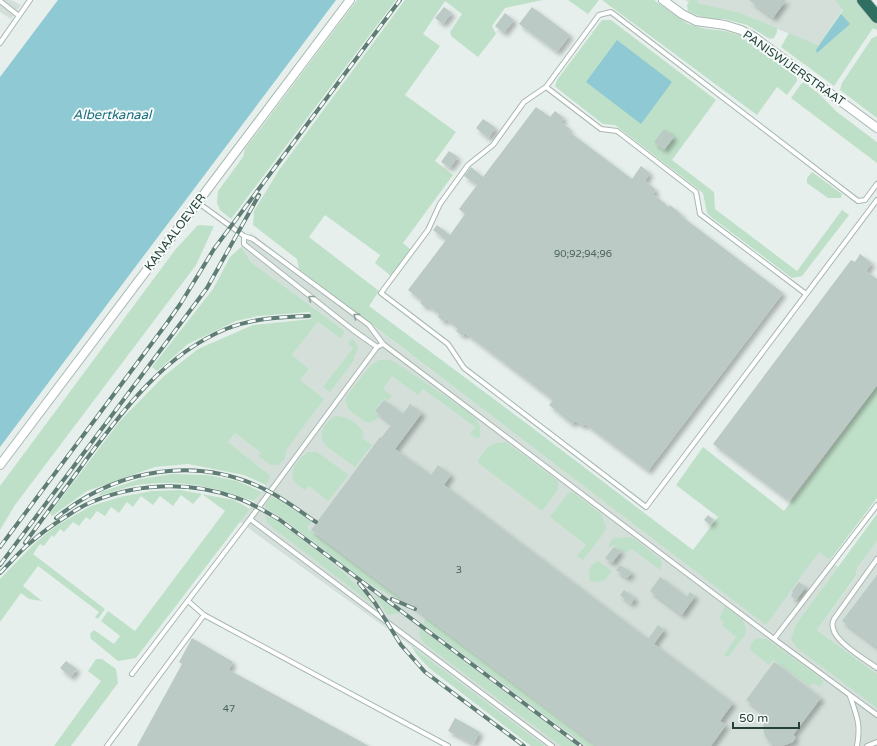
<svg xmlns="http://www.w3.org/2000/svg" width="877" height="746" viewBox="0 0 877 746" font-family="'Varela Round',sans-serif">
<style>
.built{fill:#d4dfda}
.green{fill:#bfe0c8}
.water{fill:#8ec9d4}
.building{fill:#bbcac4;filter:url(#shadow)}
.lines{fill:none;stroke-linecap:round;stroke-linejoin:round}
.lane-casing{stroke:#a8b8b2;stroke-width:6}
.street-casing{stroke:#a8b8b2;stroke-width:10}
.highway-casing{stroke:#c2cac8;stroke-width:14}
.lane{stroke:#fff;stroke-width:4}
.street{stroke:#fff;stroke-width:8}
.highway{stroke:#2f6f62;stroke-width:12}
.rail-casing{stroke:#5f7d75;stroke-width:4}
.rail{stroke:#f7fbf9;stroke-width:2.5;stroke-dasharray:8;stroke-linecap:butt}
.oneway{stroke:#92a09c}
.labels{text-anchor:middle;stroke-width:4;stroke-linejoin:round;paint-order:stroke}
.number-label{font-size:10px;fill:#4a645c}
.street-label{font-size:12px;fill:#24423a;stroke:#f7fbf9}
.water-label{font-size:13px;font-style:italic;fill:#1c6f80;stroke:#f7fbf9}
</style>
<defs>
<filter id="shadow"><feDropShadow dx="3.5" dy="3.5" stdDeviation="2" flood-color="#0004"/></filter>
</defs>
<rect width="100%" height="100%" fill="#e6efeb"/>
<path class="built" d="M0,0H11L21,5L11,19L0,12Z
M685,0H835L843,9L818,45L775,28L745,18L696,8Z
M251,233L766,624L819,551L838,567L796,624L877,699V746H545L411,646L240,522L266,485L269,480L270,475L228,442L235,433L261,453L259,456L285,458L300,380L292,355L318,322L341,339L345,331L251,262L241,247Z
M877,541V674L817,630L856,577L857,568Z"/>
<path class="green" d="M357,0H396L231,219L220,210L217,203L218,191L243,157L245,149Z
M405,0H543L505,8L492,26L496,34L478,57L451,36L450,32L462,14L445,1L423,34L440,46L405,95L456,132L435,161L453,175L403,243L411,250L391,276L375,263L380,255L325,215L309,237L379,291L369,306L534,429L693,550L718,517L676,485L703,447L784,511L877,386V498L830,560L819,552L766,625L299,269L297,259L253,225L254,211L279,170Z
M568,0H599L588,14Z
M602,0H654L688,24L707,29L725,31L739,35L797,77V81L787,95L777,87L757,115Z
M690,0H697L698,3L740,13L777,28V32L774,38L770,39L747,25L725,19H710L696,15L688,11L687,5Z
M835,0H856L877,25V30L873,28L834,86L781,47L789,33L818,45L843,10Z
M602,20H611L716,100L672,160L714,192L715,209L797,271L842,210L849,215L802,276L792,278L711,217L707,213L703,193L615,125L603,124L558,89L555,86L557,80Z
M877,36V118L840,90L842,83L872,38Z
M804,82L818,93L837,112L877,142V163L791,98L801,84Z
M812,172L842,194L841,198H828L807,183V178Z
M198,225L214,226L196,265L15,505L0,530V486L175,250Z
M241,247L251,262L345,331L341,339L318,322L292,355L309,369L300,380L324,399L287,449L285,458L279,465H271L258,456L261,453L235,433L228,442L270,475L269,480L266,485L244,475L188,464L155,467L87,491L52,516L50,513L120,421L164,376L198,349L253,325L311,319L310,312L258,316L236,321L188,344L157,371L152,367L213,289L230,257Z
M352,338L358,346L356,353L353,358L355,359L330,392L323,387L353,348L348,344Z
M379,360H389L395,362L464,409L477,420L480,427V437L477,438L470,435L475,427L423,389L418,395L392,376L383,389L392,396L388,401L384,398L374,412L379,416C371,427 365,422 356,415C353,413 348,410 347,406C345,402 346,397 348,394L371,365Z
M335,416C348,416 358,423 364,433L362,438L372,445L355,467L326,446C316,434 324,424 335,416Z
M506,442L558,481V490L542,511L477,462C487,448 488,443 506,442Z
M308,452H317L349,475L328,501L309,486L305,490C302,488 295,484 293,479C290,469 300,457 308,452Z
M172,474L208,475L237,481L262,492L254,501C214,487 182,479 138,485C125,487 112,492 99,496L101,492L140,479Z
M180,490L234,500L250,509L136,658L118,661L91,639L90,634L94,630L114,644L120,636L101,621L108,611L135,631L225,511L202,494L193,504L181,495L173,506L160,496L153,505L141,496L133,507L127,502L119,513L111,507L105,516L97,511L90,520L86,517L79,526L73,522L64,532L60,529L54,537L52,535L44,546L40,544L33,554L105,609L98,619L95,617L99,612L38,566L23,586L42,601L29,599L21,593L0,622V579L35,543L56,526L91,506L120,497L152,491Z
M573,492L602,515L606,528L601,537L583,560L577,556L586,545L550,517L567,494Z
M271,497L279,499L311,522L307,528L405,602C353,581 313,536 266,508L265,505Z
M877,514V541L857,568L856,576L817,630L877,674V708L797,648L791,639L796,624Z
M265,516L276,520C309,546 347,569 372,604L273,528L267,522Z
M629,537L636,540L661,560L662,564L660,570L632,549L624,553L613,545L610,548L609,546L610,542L614,538Z
M598,561L612,571L604,581L591,582C587,575 589,564 598,561Z
M377,596L400,613L388,615L375,597Z
M725,606L743,620L746,630L745,635L728,657L724,655L736,637L722,625L724,622L719,619Z
M426,618L595,746H586L423,624Z
M420,628L577,746H561L425,644C420,638 418,636 420,628Z
M757,638L767,639L823,680V683L820,687L813,683L810,686L773,660L769,665L768,664L750,650C750,644 752,642 757,638Z
M411,646L545,746H531L429,668L417,655Z
M96,659H102L116,669L118,683L71,746H54L101,681L88,671Z"/>
<path class="water" d="M58,0H336L0,447V77Z
M841,14L850,24L817,53L816,50Z
M617,40L672,82L641,124L586,82Z"/>
<path class="building" d="M749,0H786L773,18Z
M444,7L452,13L443,24L435,18Z
M532,7L570,35L557,52L519,24Z
M505,13L514,20L504,33L495,26Z
M536,107L550,117L555,111L564,118L561,122L570,129L568,131L632,179L641,166L650,173L645,181L656,190L653,194L669,207L670,205L682,215L681,216L783,293L648,471L585,424L583,426L575,421L572,424L549,405L553,400L465,333L463,336L456,331L458,329L446,319L444,322L438,317L439,314L427,305L425,307L420,303L422,301L408,290L446,240L433,230L437,225L450,235L465,214L459,209L477,185L464,176L471,167L483,177Z
M483,119L496,128L488,138L476,128Z
M664,129L674,137L664,150L654,142Z
M449,151L458,157L450,168L441,162Z
M860,254L872,263L866,271L877,279V385L789,501L713,444L851,260L855,262Z
M384,400L403,414L410,404L422,413L395,449L431,475L438,465L451,475L444,485L648,639L658,625L664,630L654,644L733,703L720,721L726,725L711,746H598L311,530L380,437L381,438L392,424L375,411Z
M708,515L714,520L710,525L704,520Z
M614,547L621,551L612,563L605,558Z
M620,565L632,573L627,578L616,570Z
M877,575V647L842,621Z
M660,577L687,597L690,592L695,596L682,615L650,591Z
M799,582L806,587L796,600L791,596L793,592L792,591Z
M624,590L635,598L631,604L620,595Z
M192,638L233,662L229,670L369,746H137L182,664L179,662Z
M66,661L77,669L71,677L60,668Z
M774,662L821,698L793,735L796,737L793,742L785,745L777,746L770,742L765,736L763,728L764,721L768,716L746,700Z
M455,718L480,732L474,744L448,731Z"/>
<g class="lines">
<defs>
<path id="lane" d="M0,1L19,16
M0,43L30,0
M546,87L599,15L611,12L858,201L865,200L877,184
M197,202L244,236L253,239L369,325L383,344
M244,236V244L353,330L377,347L383,344L774,639L877,715
M806,294L700,214L696,192L617,131L601,129L546,87L524,102L493,145L468,165L440,204L428,230L381,293L448,344L464,368L646,507L877,200
M250,519L552,746
M877,559L834,619C833,621 832,625 833,628C835,642 866,660 877,668
M188,601L204,615L448,746
M774,639L877,505
M132,674L250,519L377,347
M850,696C857,717 861,724 857,746
M107,746L204,615
M867,746L877,742"/>
<path id="street" d="M663,0L682,14L696,21L725,25L741,30L754,37L877,128
M0,465L350,0"/>
<path id="highway" d="M863,0L877,17"/>
</defs>
<use href="#lane" class="lane-casing"/>
<use href="#street" class="street-casing"/>
<use href="#highway" class="highway-casing"/>
<use href="#lane" class="lane"/>
<use href="#street" class="street"/>
<use href="#highway" class="highway"/>
<defs>
<path id="rail" d="M56,518C117,468 199,454 270,492C287,501 301,512 316,522
M25,543C45,515 66,488 86,460C124,409 165,354 226,329C253,318 281,317 309,316
M0,547L167,323L181,303L214,249L400,0
M0,565L207,288L259,195
M0,573C10,563 19,552 30,543C41,533 54,524 67,516C73,512 79,508 85,505C132,483 188,480 237,498C252,503 266,512 280,520L581,746
M359,583L375,603L401,645L425,672L524,746
M392,599L415,609"/>
</defs>
<use href="#rail" class="rail-casing"/>
<use href="#rail" class="rail"/>
</g>
<defs><path id="oneway-chevron" d="M-2-3.5L2.5 0L-2 3.5" fill="none" stroke-width="1.6" stroke-linecap="round" stroke-linejoin="round"/></defs>
<g class="oneway">
<use href="#oneway-chevron" transform="translate(311 298) rotate(-142)"/>
<use href="#oneway-chevron" transform="translate(356 316) rotate(-143)"/>
</g>
<g class="labels">
<g class="number-label">
<text x="583" y="257">90;92;94;96</text>
<text x="459" y="573">3</text>
<text x="229" y="712">47</text>
</g>
<g class="street-label">
<text transform="translate(794 68) rotate(35)" y="4">PANISWIJERSTRAAT</text>
<text transform="translate(175 232) rotate(-53)" y="4">KANAALOEVER</text>
</g>
<g class="water-label">
<text x="112" y="119">Albertkanaal</text>
</g>
</g>
<path d="M733 722v6h66v-6" fill="none" stroke="#24423a" stroke-width="2"/>
<text x="739" y="722" font-size="12" fill="#24423a" stroke="#f7fbf9" stroke-width="3" paint-order="stroke">50 m</text>
</svg>
